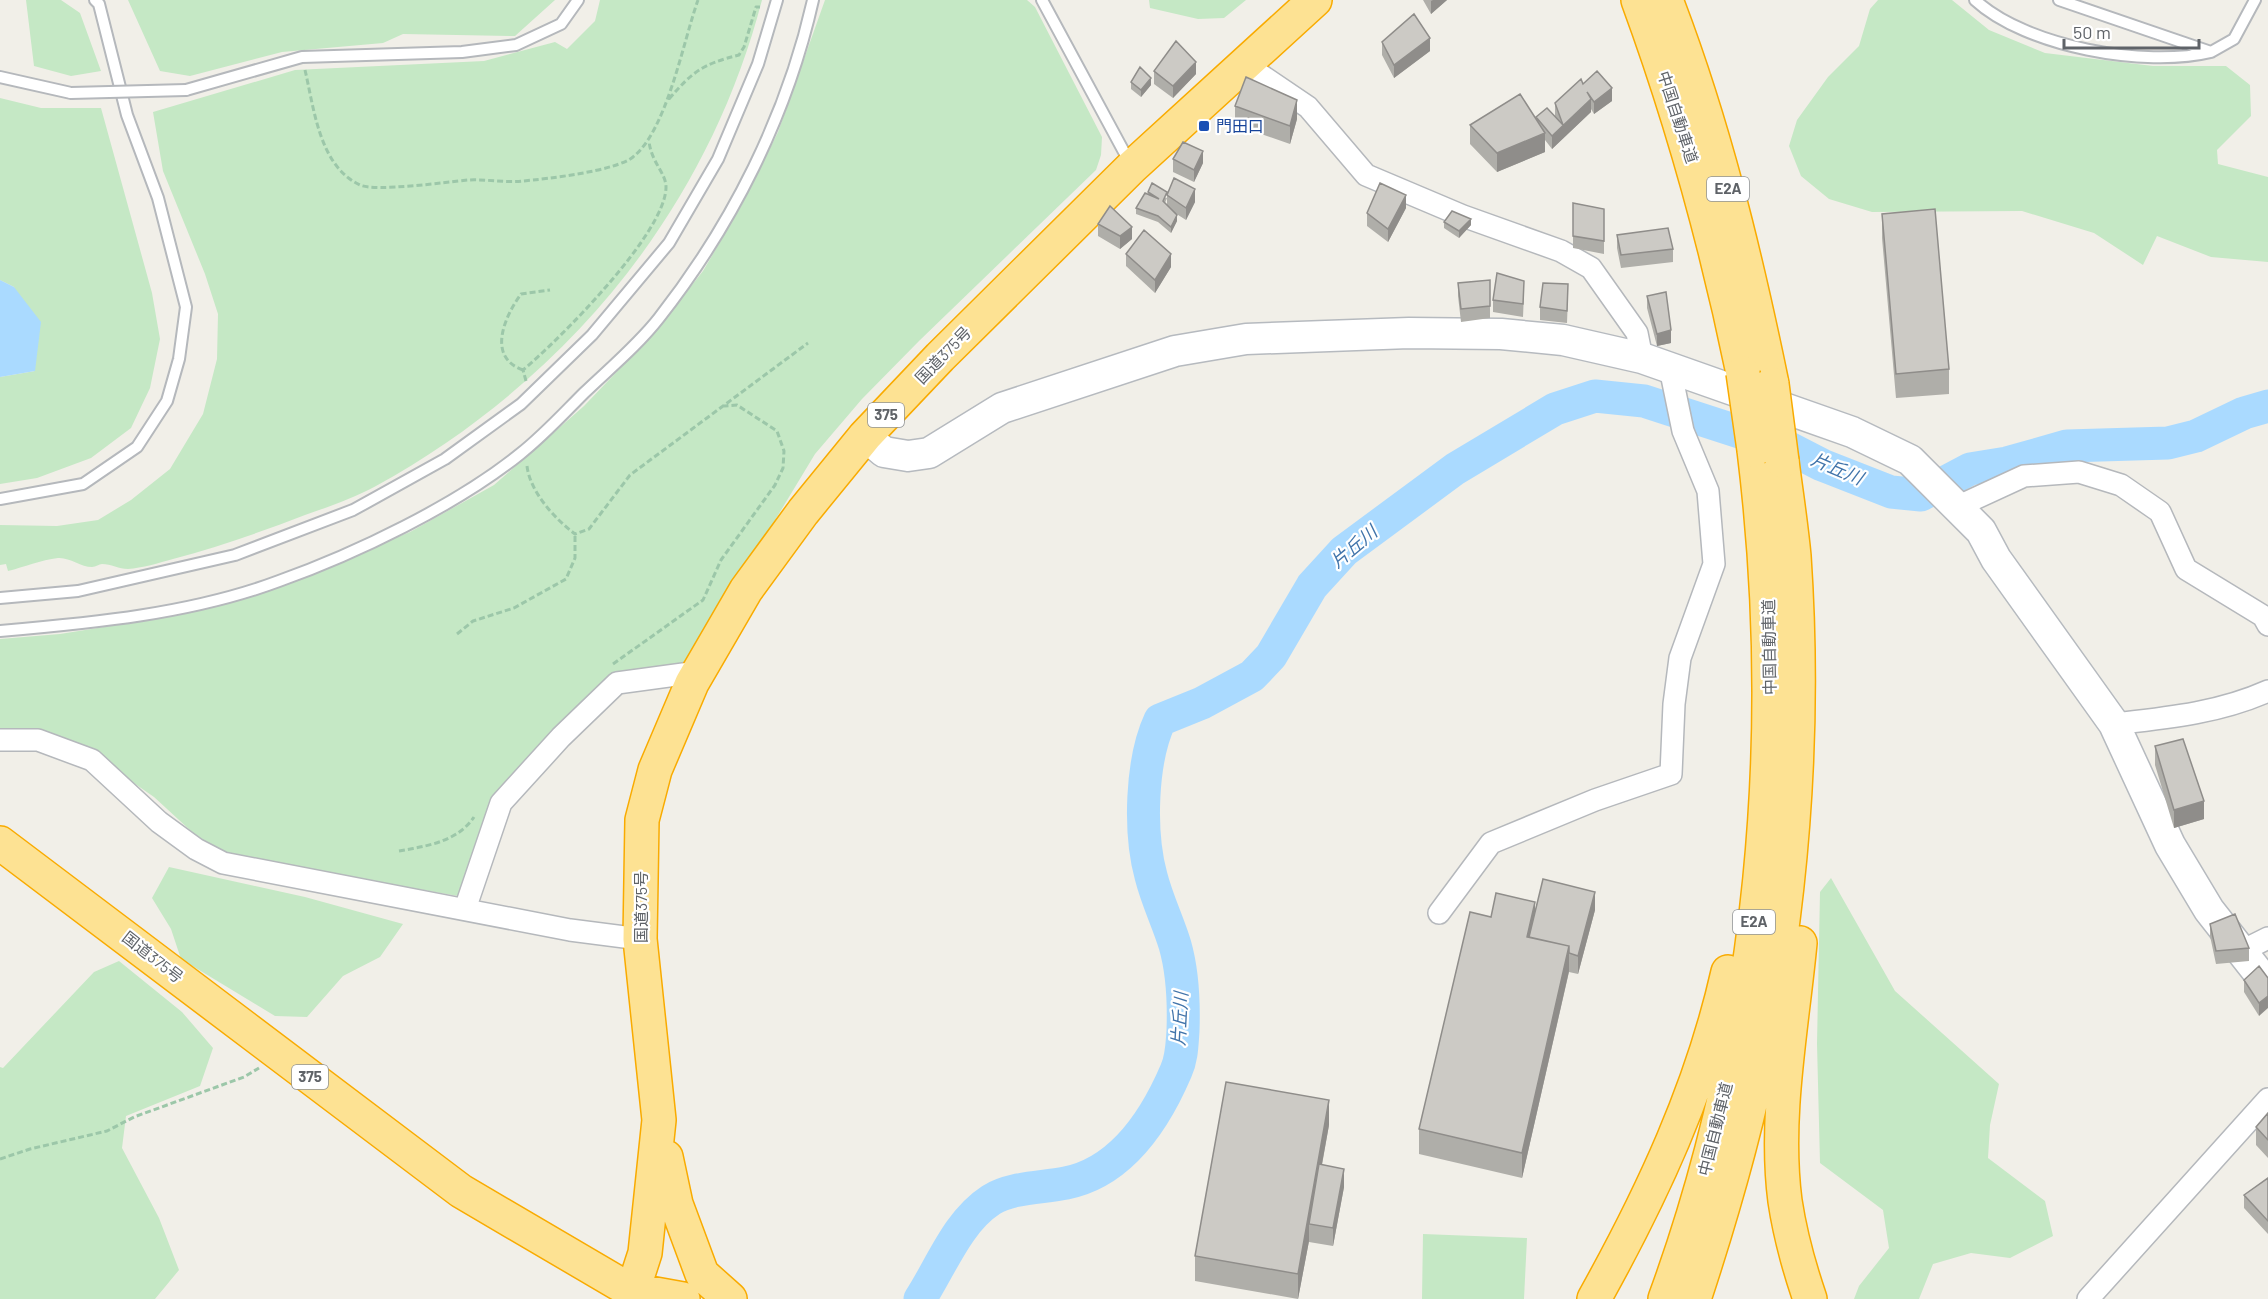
<svg xmlns="http://www.w3.org/2000/svg" width="2268" height="1299" viewBox="0 0 2268 1299" font-family="Barlow,'Noto Sans JP',sans-serif">
<style>
.green{fill:#c5e8c5}
.water{fill:#aadaff}
.lines{fill:none;stroke-linecap:round;stroke-linejoin:round}
.river{stroke:#aadaff;stroke-width:33}
.lane-casing{stroke:#b5b8bc;stroke-width:14}
.street-casing{stroke:#b5b8bc;stroke-width:24}
.secondary-casing{stroke:#b6babf;stroke-width:33}
.highway-casing{stroke:#f9ab00;stroke-width:36}
.path{stroke:#9cc7a9;stroke-width:3;stroke-dasharray:6 3;stroke-linecap:butt}
.lane{stroke:#fff;stroke-width:10}
.street{stroke:#fff;stroke-width:21}
.secondary{stroke:#fff;stroke-width:30}
.highway{stroke:#fde293;stroke-width:33}
.lane-bridge-casing{stroke:#b5b8bc;stroke-width:14;stroke-linecap:butt}
.highway-bridge-casing{stroke:#f9ab00;stroke-width:36;stroke-linecap:butt}
.lane-bridge{stroke:#fff;stroke-width:10}
.highway-bridge{stroke:#fde293;stroke-width:33}
.wall{fill:#afaea9}
.shaded-wall{fill:#8f8d8a}
.building{fill:#cccac5;stroke:#8f8d8a;stroke-width:1.5}
.transit-dot{fill:#1a4fb4;stroke:#fff;stroke-width:2}
.labels{text-anchor:middle;stroke-width:4.5;stroke-linejoin:round;paint-order:stroke}
.shield{fill:#fff;stroke:#8f9295;stroke-width:1.5}
.shield-label{font-size:15px;font-weight:bold;fill:#5f6368}
.street-label{font-size:16px;fill:#5f6368;stroke:#fff}
.transit-label{font-size:16px;fill:#164399;stroke:#fff;text-anchor:start}
.water-label{font-size:18px;font-style:italic;fill:#4174aa;stroke:#fff}
</style>
<rect width="100%" height="100%" fill="#f1efe8"/>
<path class="green" d="M26,0H61L80,13L101,71L71,76L34,66Z
M128,0H555L515,36L403,34L383,43L282,52L190,76L160,71Z
M600,0H762C707,211 566,381 376,486C354,498 328,507 305,515C261,532 218,547 173,559C159,563 142,568 128,569C119,569 111,564 102,564C99,564 96,567 92,567C81,567 69,557 58,558C41,560 24,567 8,571L6,564L0,565V525L57,526L98,520L131,500L170,469L203,414L217,359L218,314L205,274L163,171L153,112L295,70L484,61L555,42L567,49L595,21Z
M825,0H1027L1035,7L1102,137L1101,155L1096,170L919,341L862,399L815,454L685,669L602,686L483,844L458,896L216,854L154,797L76,743L0,732V639L60,634L173,616L270,590L410,532L494,485L584,406L652,335L703,271L740,208L778,132Z
M1149,0H1246L1224,18L1198,19L1150,8Z
M1878,0H1952L1989,30L2045,53L2153,66H2226L2250,85L2251,116L2217,150L2218,164L2268,177V262L2211,257L2157,236L2143,265L2094,233L2022,211L1872,212L1829,199L1801,176L1789,146L1797,120L1828,77L1859,46L1870,9Z
M0,98L41,108H101L152,293L160,339L150,388L131,428L91,458L37,478L0,484V377L35,371L14,287L0,280Z
M169,867L305,897L403,924L380,957L343,976L307,1017L275,1016L181,959L171,929L152,898Z
M1831,878L1895,991L1999,1084L1990,1125L1988,1158L2045,1201L2053,1236L2010,1258L1971,1253L1933,1264L1919,1299H1854L1859,1286L1889,1248L1883,1210L1820,1163L1817,1044L1820,892Z
M119,961L182,1012L213,1048L200,1086L126,1116L122,1148L159,1218L179,1270L155,1299H0V1067L3,1068L94,972Z
M1423,1234L1527,1238L1524,1299H1422Z"/>
<path class="water" d="M0,280L14,287L41,322L35,371L0,377Z"/>
<g class="lines">
<path class="river" d="M920,1299C941,1267 957,1222 991,1200C1012,1187 1042,1188 1066,1183C1121,1172 1155,1120 1176,1071C1182,1058 1182,1044 1183,1031C1184,1002 1183,973 1175,945C1168,922 1157,900 1151,876C1139,832 1141,761 1160,720L1202,703L1252,676L1271,656L1312,586L1344,551L1455,469L1555,409L1595,396L1644,401L1789,448L1822,465L1891,492L1921,495L1970,469L2007,463L2067,446L2168,443L2196,436L2244,413L2268,406"/>
<defs>
<path id="lane" d="M1042,0L1130,163
M1975,0C2026,47 2145,68 2211,52
M2059,0L2211,52L2234,39L2255,0
M0,77L71,93
M186,90L302,57L462,52L516,45L561,24L578,0
M0,499L83,484L137,447L167,401L179,359L186,307L158,198L127,115L99,4L95,0
M0,598L78,591L235,555L353,510L445,459L521,404L592,335L669,243L718,159L758,64L777,0
M0,631C92,623 191,614 279,581C355,554 457,505 520,454C543,436 563,414 584,393C609,369 638,345 659,318C732,225 787,116 813,0"/>
<path id="street" d="M1246,65L1308,107L1366,175L1463,216L1561,251L1591,268L1637,333L1642,358
M1959,506L2024,476L2079,472L2121,485L2160,512L2186,569L2263,616L2268,625
M2114,724C2167,718 2219,713 2268,691
M0,740H38L92,760L159,822L196,849L223,863L570,930L640,939
M465,909L501,803L561,737L617,683L698,672
M1439,913L1491,843L1595,800L1671,774L1674,704L1680,658L1714,564L1708,491L1683,431L1670,368
M2242,951L2268,938
M2088,1299L2268,1099"/>
<path id="secondary" d="M865,436L884,452L908,456L929,453L1002,408L1175,351L1246,339L1409,333L1501,334L1563,340L1642,358L1852,432L1910,460L1981,531L1996,559L2114,724L2170,845L2209,910L2268,985"/>
<path id="highway" d="M1638,0C1684,125 1716,242 1743,373
M1666,0C1714,125 1745,253 1772,384
M0,843L461,1191L645,1299
M1800,943C1792,1027 1774,1117 1785,1201C1790,1234 1799,1267 1810,1299
M666,1157L676,1204L702,1274L730,1299
M633,1290L645,1253L659,1120L640,939L642,820L655,770L692,683L746,590L803,512L865,436L940,357L1132,167L1315,0
M633,1290L683,1299
M1594,1299C1652,1195 1702,1088 1728,972
M1665,1299C1764,1029 1789,734 1754,450
M1694,1299C1722,1214 1747,1128 1764,1040C1794,881 1805,717 1794,556C1791,524 1786,493 1782,461"/>
</defs>
<use href="#lane" class="lane-casing"/>
<use href="#street" class="street-casing"/>
<use href="#secondary" class="secondary-casing"/>
<use href="#highway" class="highway-casing"/>
<path class="path" d="M305,70C314,108 319,166 360,185C376,192 447,182 468,180C486,179 505,183 523,181C546,179 616,171 633,157C667,130 683,42 698,0
M669,99C693,71 703,64 739,55L744,47L756,7H760
M523,370C486,357 505,316 521,294L550,290
M526,381L523,370C559,340 666,233 666,187C666,173 651,162 649,141
M527,466C530,492 555,519 575,534L589,529L630,475L808,343
M457,634L473,621L514,608L566,579L575,558V534
M613,664L703,600L721,560L775,485L783,468L784,451L777,431L737,405L724,406
M399,851C427,846 457,842 474,817
M0,1159L30,1149L107,1131L134,1117L244,1077L259,1068"/>
<use href="#lane" class="lane"/>
<use href="#street" class="street"/>
<use href="#secondary" class="secondary"/>
<use href="#highway" class="highway"/>
<defs>
<path id="lane-bridge" d="M71,93L186,90"/>
<path id="highway-bridge" d="M1743,373L1754,450
M1772,384L1782,461"/>
</defs>
<use href="#lane-bridge" class="lane-bridge-casing"/>
<use href="#highway-bridge" class="highway-bridge-casing"/>
<use href="#lane-bridge" class="lane-bridge"/>
<use href="#highway-bridge" class="highway-bridge"/>
</g>
<path class="wall" d="M1423,0H1447L1431,14Z
M1382,42L1430,51L1394,78L1382,55Z
M1154,71L1196,74L1173,98L1154,84Z
M1131,82L1151,85L1141,97L1131,89Z
M1583,84L1612,101L1594,114L1591,109V112L1552,149L1545,140V152L1497,172L1470,144V125L1536,119V117L1555,116V103Z
M1235,106L1297,119L1290,144L1235,125Z
M1173,159L1203,163L1194,182L1173,172Z
M1148,192L1167,198L1165,203L1167,205V195L1195,202L1186,220L1175,213L1177,221L1171,233L1158,222L1136,214V208L1148,195Z
M1573,203L1604,209V254L1573,248Z
M1406,208L1388,242L1367,226V213Z
M1882,214L1949,369V394L1896,398L1882,238Z
M1444,222L1471,225L1459,238L1444,228Z
M1098,224L1132,239L1120,249L1098,236Z
M1617,235L1673,249V262L1621,268L1617,248Z
M1126,254L1171,267L1155,293L1126,266Z
M1490,280V318L1461,322L1458,296V283Z
M1524,293L1523,317L1493,312V300Z
M1568,296L1567,323L1540,320V307Z
M1647,296L1671,343L1657,346L1647,308Z
M2155,746L2204,819L2174,828L2155,765Z
M1595,910L1578,974L1569,972L1522,1178L1419,1154V1129L1491,917L1535,911Z
M2210,924L2249,948V961L2216,964L2210,936Z
M2268,978L2259,1016L2244,992V980Z
M2268,1113V1158L2256,1145V1127Z
M1329,1125L1322,1165L1344,1187L1333,1246L1309,1242V1241L1298,1299L1195,1281V1256Z
M2268,1178V1234L2244,1208V1195Z"/>
<path class="shaded-wall" d="M1433,0H1447L1431,14V1Z
M1430,38V51L1394,78V65Z
M1196,62V74L1173,98V86Z
M1151,78V85L1141,97V90Z
M1612,88V101L1594,114V102Z
M1591,99V112L1552,149V136Z
M1297,100V119L1290,144V126Z
M1545,133V152L1497,172V153Z
M1203,151V163L1194,182V170Z
M1195,189V202L1186,220V208Z
M1406,195V208L1388,242V229Z
M1177,215V221L1171,233V227Z
M1471,219V225L1459,238V231Z
M1132,227V239L1120,249V236Z
M1171,254V267L1155,293V280Z
M1671,330V343L1657,346V334Z
M2204,801V819L2174,828V810Z
M1595,892V910L1578,974V956Z
M1535,902V926L1527,943V937Z
M1569,946V971L1522,1178V1153Z
M2268,996V1008L2259,1016V1003Z
M1329,1100V1125L1311,1224H1309V1241L1298,1299V1274Z
M1344,1169V1187L1333,1246V1228Z"/>
<path class="building" d="M1414,14L1430,38L1394,65L1382,42Z
M1176,41L1196,62L1173,86L1154,71Z
M1140,67L1151,78L1141,90L1131,82Z
M1597,71L1612,88L1594,102L1587,92L1591,99L1552,136L1536,117L1547,108L1563,125L1555,103L1581,79L1583,84Z
M1246,77L1297,100L1290,126L1235,106Z
M1520,94L1545,133L1497,153L1470,125Z
M1183,142L1203,151L1194,170L1173,159Z
M1174,178L1195,189L1186,208L1167,195Z
M1152,183L1167,192L1163,201L1177,215L1171,227L1158,216L1136,208L1145,193L1159,199L1148,192Z
M1380,183L1406,195L1388,229L1367,213Z
M1573,203L1604,209V241L1573,236Z
M1110,206L1132,227L1120,236L1098,224Z
M1935,209L1949,369L1896,374L1882,214Z
M1452,211L1471,219L1459,231L1444,222Z
M1668,228L1673,249L1621,255L1617,235Z
M1144,230L1171,254L1155,280L1126,254Z
M1497,273L1524,281L1523,304L1493,300Z
M1490,280V306L1461,309L1458,283Z
M1543,283L1568,284L1567,311L1540,307Z
M1666,292L1671,330L1657,334L1647,296Z
M2183,739L2204,801L2174,810L2155,746Z
M1543,879L1595,892L1578,956L1569,953V946L1529,937Z
M1496,893L1535,902L1527,937L1569,946L1522,1153L1419,1129L1470,912L1491,917Z
M2235,914L2249,948L2216,951L2210,924Z
M2259,966L2268,978V996L2259,1003L2244,980Z
M1226,1082L1329,1100L1298,1274L1195,1256Z
M2268,1113V1140L2256,1127Z
M1319,1164L1344,1169L1333,1228L1309,1224Z
M2268,1178V1221L2244,1195Z"/>
<rect class="transit-dot" x="1198" y="120" width="12" height="12" rx="3"/>
<g class="labels">
<g class="shield">
<rect x="1707" y="177" width="42" height="24" rx="4.5"/>
<rect x="868" y="403" width="36" height="24" rx="4.5"/>
<rect x="1733" y="910" width="42" height="24" rx="4.5"/>
<rect x="292" y="1065" width="36" height="24" rx="4.5"/>
</g>
<g class="shield-label">
<text x="1728" y="194">E2A</text>
<text x="886" y="420">375</text>
<text x="1754" y="927">E2A</text>
<text x="310" y="1082">375</text>
</g>
<g class="street-label">
<text transform="translate(1678 117) rotate(72)" y="6">中国自動車道</text>
<text transform="translate(943 355) rotate(-46)" y="6">国道375号</text>
<text transform="translate(1769 647) rotate(-91)" y="6">中国自動車道</text>
<text transform="translate(641 907) rotate(-90)" y="6">国道375号</text>
<text transform="translate(153 957) rotate(38)" y="6">国道375号</text>
<text transform="translate(1715 1129) rotate(-76)" y="6">中国自動車道</text>
</g>
<g class="transit-label">
<text x="1216" y="132">門田口</text>
</g>
<g class="water-label">
<text transform="translate(1837 469) rotate(23)" y="6">片丘川</text>
<text transform="translate(1354 547) rotate(-40)" y="6">片丘川</text>
<text transform="translate(1180 1019) rotate(-87)" y="6">片丘川</text>
</g>
</g>
<path d="M2064 39v9h135v-9" fill="none" stroke="#5f6368" stroke-width="3"/>
<text x="2073" y="39" font-size="18" fill="#5f6368" stroke="#ffffff" stroke-width="4.5" paint-order="stroke">50 m</text>
</svg>
